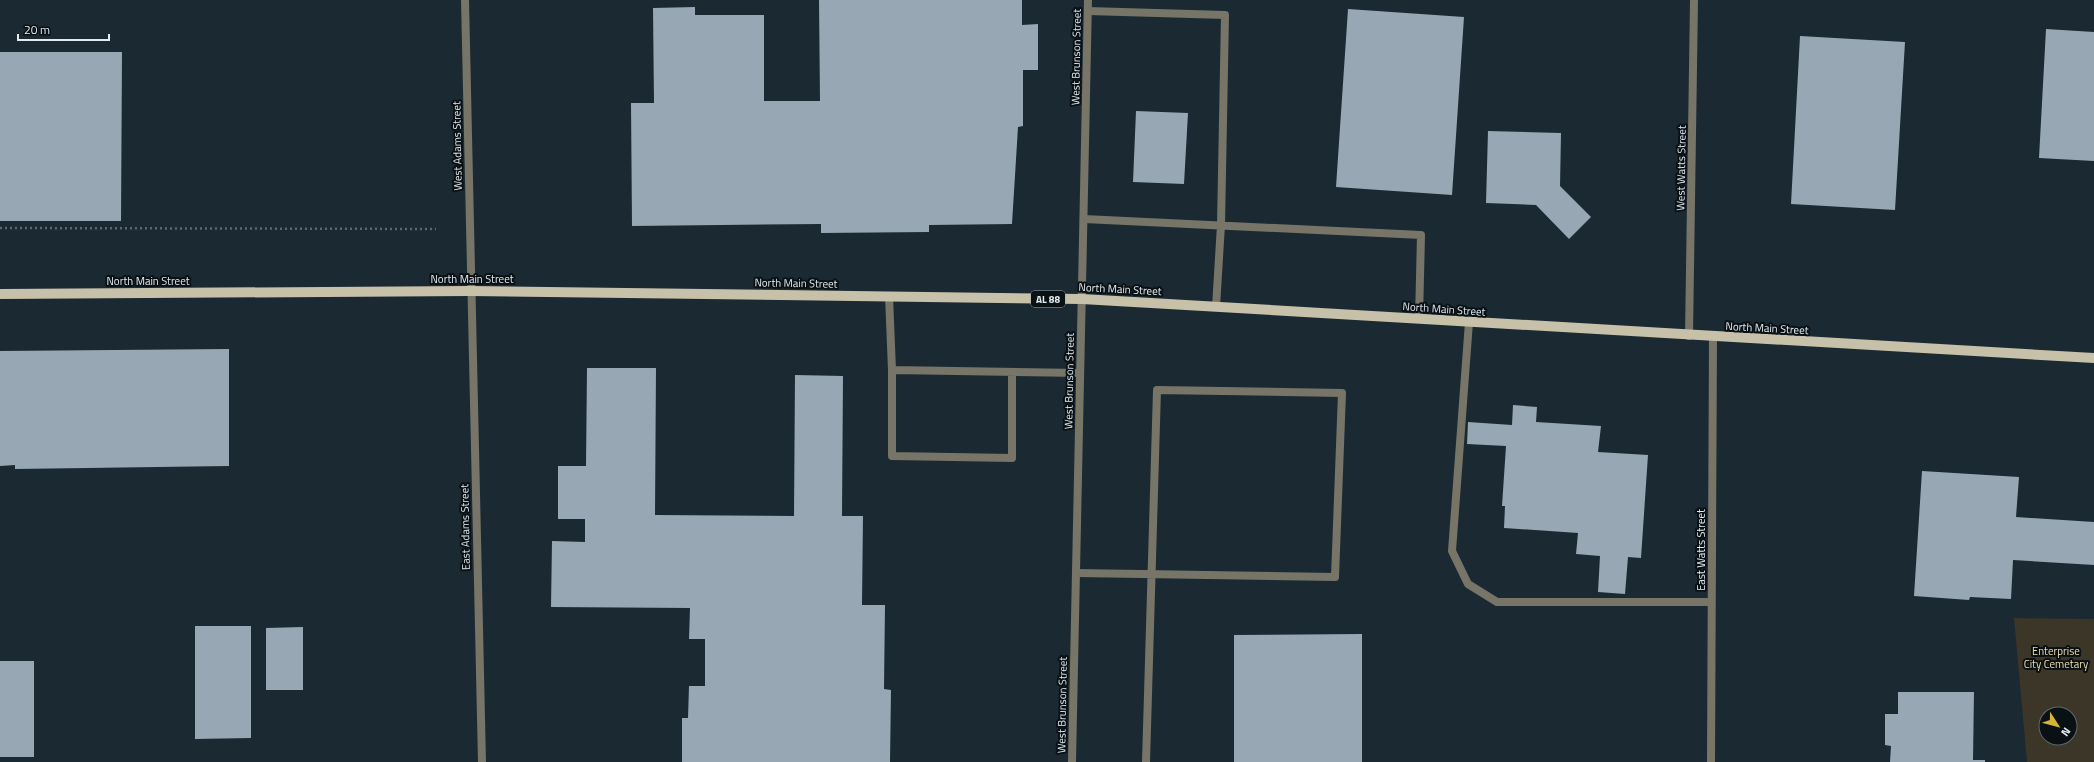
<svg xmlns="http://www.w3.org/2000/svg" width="2094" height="762" viewBox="0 0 2094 762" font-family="'Titillium Web',sans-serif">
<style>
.green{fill:#3b3627;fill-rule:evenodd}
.building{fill:#97a8b4}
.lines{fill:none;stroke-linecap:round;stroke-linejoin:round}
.path{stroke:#5c6971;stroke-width:2.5;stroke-dasharray:2 3;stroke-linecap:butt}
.service{stroke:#777468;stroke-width:8}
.minor{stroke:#777468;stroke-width:8}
.primary{stroke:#c8c1a9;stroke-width:10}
.labels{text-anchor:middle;stroke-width:4;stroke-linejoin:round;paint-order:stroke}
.shield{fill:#0a1115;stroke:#a1aaaf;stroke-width:1}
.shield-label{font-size:10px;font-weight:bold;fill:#e2ebf1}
.street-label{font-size:11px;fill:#e2ebf1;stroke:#0a1115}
.park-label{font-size:11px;fill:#efdfab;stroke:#0a1115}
</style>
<rect width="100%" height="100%" fill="#1b2932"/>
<path class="green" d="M2014,618L2094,619V762H2027ZM2046,714H2070V738H2046Z"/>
<path class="building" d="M819,0H1022V25L1038,24V70H1023V126L1018,127L1012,224L929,225V232L821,233V224L632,226L631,103H654L653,8L695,7V15H764V101H820Z
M1348,9L1464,17L1452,195L1336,187Z
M2046,29L2094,32V161L2039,158Z
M1800,36L1905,42L1895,210L1791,204Z
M0,52H122L121,221H0Z
M1136,111L1188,113L1184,184L1133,182Z
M1488,131L1561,133L1560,186L1591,217L1569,239L1536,205L1486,203Z
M229,349V466L15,469V465L0,466V351Z
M587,368H656L655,515L794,516L795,375L843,376L842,516H863L862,605H885L884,689L891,690L890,762H682V718H688L689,686H705V639H689L690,608L551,607L552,541L585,542V519H558V466H586Z
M1513,405L1537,407L1536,422L1601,426L1598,452L1648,455L1641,558L1628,557L1625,594L1598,592L1600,556L1576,554L1578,533L1504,528L1505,506H1502L1506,446L1467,444L1468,422L1512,425Z
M1922,471L2019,477L2016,517L2094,522V565L2013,560L2011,599L1970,597L1969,600L1914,596Z
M195,626H251V738L195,739Z
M303,627V690H266V628Z
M1362,634V762H1234V635Z
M0,661H34V757H0Z
M1898,692H1974L1973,760H1985V762H1890L1891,746L1885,745V714H1898Z"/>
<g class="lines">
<path class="path" d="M0,228L436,229"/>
<path class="service" d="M1088,11L1225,15L1221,225L1216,307
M1084,219L1421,235L1419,319
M889,296L892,370L1080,373
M1469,322L1452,551L1468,584L1497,602H1711
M892,370V456L1012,458V372
M1076,573L1335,577L1342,393L1157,390L1146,762"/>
<path class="minor" d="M465,0L482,762
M1689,336L1694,0
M1072,762L1088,0
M1711,762L1713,337"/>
<path class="primary" d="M0,294L470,291L1082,299L2094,358"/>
</g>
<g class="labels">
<rect class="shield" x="1031" y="291" width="34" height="16" rx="3"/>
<g class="shield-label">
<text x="1048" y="303">AL 88</text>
</g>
<g class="street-label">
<text transform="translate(1076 57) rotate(-89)" y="4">West Brunson Street</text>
<text transform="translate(457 146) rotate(-91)" y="4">West Adams Street</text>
<text transform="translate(1681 168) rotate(-89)" y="4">West Watts Street</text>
<text x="472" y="283">North Main Street</text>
<text x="148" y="285">North Main Street</text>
<text transform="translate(796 283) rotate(1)" y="4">North Main Street</text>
<text transform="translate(1120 289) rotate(3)" y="4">North Main Street</text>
<text transform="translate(1444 309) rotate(4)" y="4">North Main Street</text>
<text transform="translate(1767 328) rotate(3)" y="4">North Main Street</text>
<text transform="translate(1069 381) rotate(-89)" y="4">West Brunson Street</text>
<text transform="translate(465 527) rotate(-91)" y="4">East Adams Street</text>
<text transform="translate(1701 550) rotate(-90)" y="4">East Watts Street</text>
<text transform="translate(1062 705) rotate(-89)" y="4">West Brunson Street</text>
</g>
<g class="park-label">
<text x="2056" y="655">Enterprise<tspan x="2056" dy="13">City Cemetary</tspan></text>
</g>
</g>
<g transform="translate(2058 726) rotate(126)"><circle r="19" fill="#0a1115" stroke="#60686d"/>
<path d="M0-3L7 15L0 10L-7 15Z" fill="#d6b534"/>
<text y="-6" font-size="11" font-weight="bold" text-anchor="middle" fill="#e2ebf1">N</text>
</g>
<path d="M18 34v6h91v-6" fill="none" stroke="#e2ebf1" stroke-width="2"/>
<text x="24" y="34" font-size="12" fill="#e2ebf1" stroke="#0a1115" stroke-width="3" paint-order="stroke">20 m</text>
</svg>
